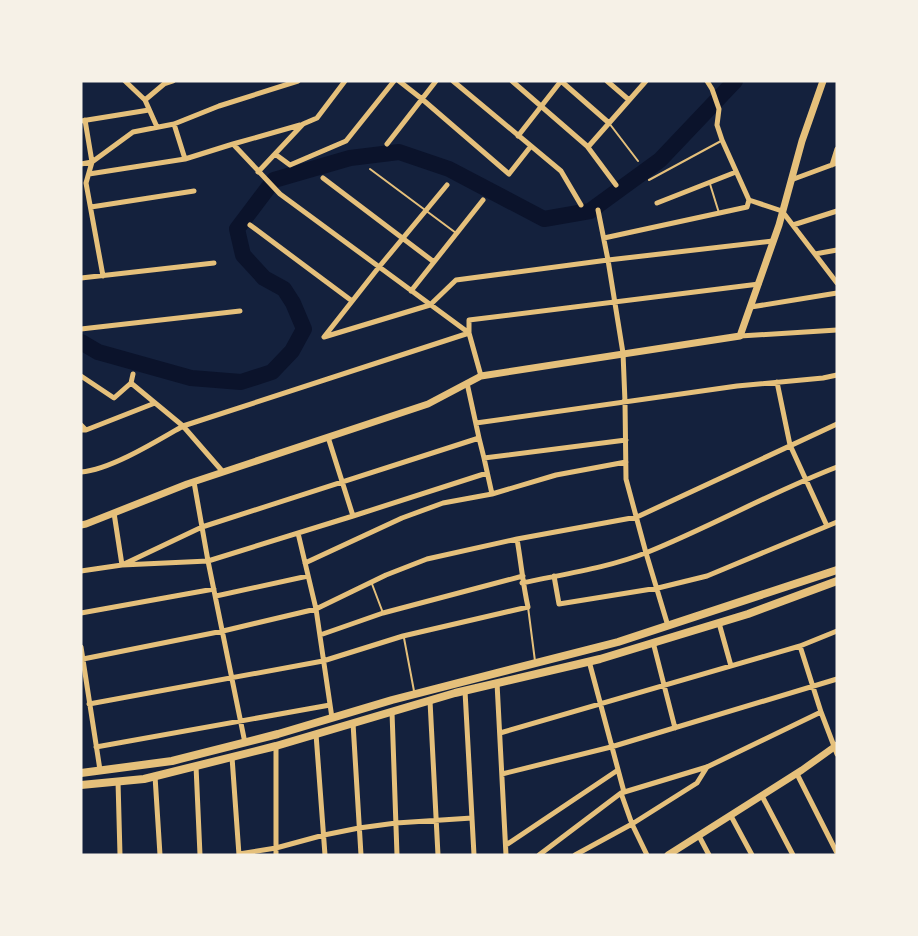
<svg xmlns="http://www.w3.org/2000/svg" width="918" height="936" viewBox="0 0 918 936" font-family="'Titillium Web',sans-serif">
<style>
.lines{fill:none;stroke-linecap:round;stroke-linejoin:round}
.river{stroke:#0b132b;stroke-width:16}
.service{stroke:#e5c07b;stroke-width:2}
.minor{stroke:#e5c07b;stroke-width:5}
.tertiary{stroke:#e5c07b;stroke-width:7}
.primary{stroke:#e5c07b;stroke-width:8}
</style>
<rect width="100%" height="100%" fill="#14213d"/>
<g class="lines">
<path class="river" d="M81,342L98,352L191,378L241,382L272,372L292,351L304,329L293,303L284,289L264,278L243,255L237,229L274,180L350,158L399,152L449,169L544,219L590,211L660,160L735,81"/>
<path class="service" d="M609,123L638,161
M370,169L456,233
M649,180L721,141
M710,184L719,213
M372,584L383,613
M528,607L535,661
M404,638L414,691"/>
<path class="minor" d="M125,81L145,100L157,127
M399,81L422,99L509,174L531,146
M453,81L561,171L581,205
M512,81L587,146L616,185
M561,81L609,123
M607,81L629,100
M707,81L712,89L719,109L717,125L722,140L749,200L782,211L837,283
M145,100L164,84L173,81
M85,120L92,162L86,183L103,276
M81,121L149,110
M174,124L185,159L233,144L280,194L469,333V320L759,284
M518,136L561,81
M233,144L300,125
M387,144L436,81
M588,147L646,81
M275,154L290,165L346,141L394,81
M81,164L92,162L133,132L174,124L219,106L298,81
M832,165L837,149
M258,172L303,124L317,118L345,81
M89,174L185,159
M323,178L434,262
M791,180L837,163
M447,185L379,267L324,337L430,305L456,280L608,260L598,210
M657,203L736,172
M91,207L194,191
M250,225L352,301
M793,225L837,211
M604,238L747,207L749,200
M815,254L837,250
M81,278L214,263
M411,291L483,200
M751,307L837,293
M81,329L240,311
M740,336L837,330
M133,374L131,383L183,426L223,472
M81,376L114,398L131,383
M777,382L790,445L827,526
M476,423L737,386L823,378L837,375
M81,425L86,430H81
M86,430L155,403
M479,438L484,458L626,440
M81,472C110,470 157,441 183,426L469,333L481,376
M194,482L208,561L245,743
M492,494L556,475L626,462
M114,513L122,565
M353,516L487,473
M298,533L316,609L332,718
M517,539L637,517L837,424
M305,563L402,518L443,503L492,494L484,458
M122,565L202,527L479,438L467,383
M81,571L122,565L208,561L353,516L328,437
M554,576L559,604L658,588L707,576L837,522
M522,583C564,574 608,568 648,552C712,526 772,492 837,467
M216,596L308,576
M81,613L214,589
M719,623L731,666
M668,626L646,553L626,479L625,402L623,353L608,260L773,241
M320,635L383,613L523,576
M653,642L675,728
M800,646L821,712
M81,647L100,770
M83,659L223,631L316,609L386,575L427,559L517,539C521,562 523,585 528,607L403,636L323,661L89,704
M589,661L624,792
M497,683L506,855
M465,691L474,855
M430,701L438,855
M392,712L397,855
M353,723L361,855
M500,733L800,646L837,631
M316,734L325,855
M276,746V855
M96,747L330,705
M232,757L239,855
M196,766L200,855
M502,774L611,747L837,679
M797,774L837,853
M155,776L160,855
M118,781L120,855
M621,793L632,824L647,855
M762,796L793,855
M731,816L752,855
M699,836L709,855
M506,845L618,770
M239,854L276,848L324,835L359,828L396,823L472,818
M539,855L621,793L707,767L821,712L837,754
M575,855L632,824L697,783L707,767"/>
<path class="tertiary" d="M81,525L86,524L187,484L428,404L481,376L740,336L779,225L802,141L823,81
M668,855L802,770L837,745"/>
<path class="primary" d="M81,773L172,761L278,734L392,700L618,642L837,570
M81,785L144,779L276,746L455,693L600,659L748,614L837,581"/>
</g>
<rect width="918" height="936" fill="none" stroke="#f6f1e7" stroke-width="165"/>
</svg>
